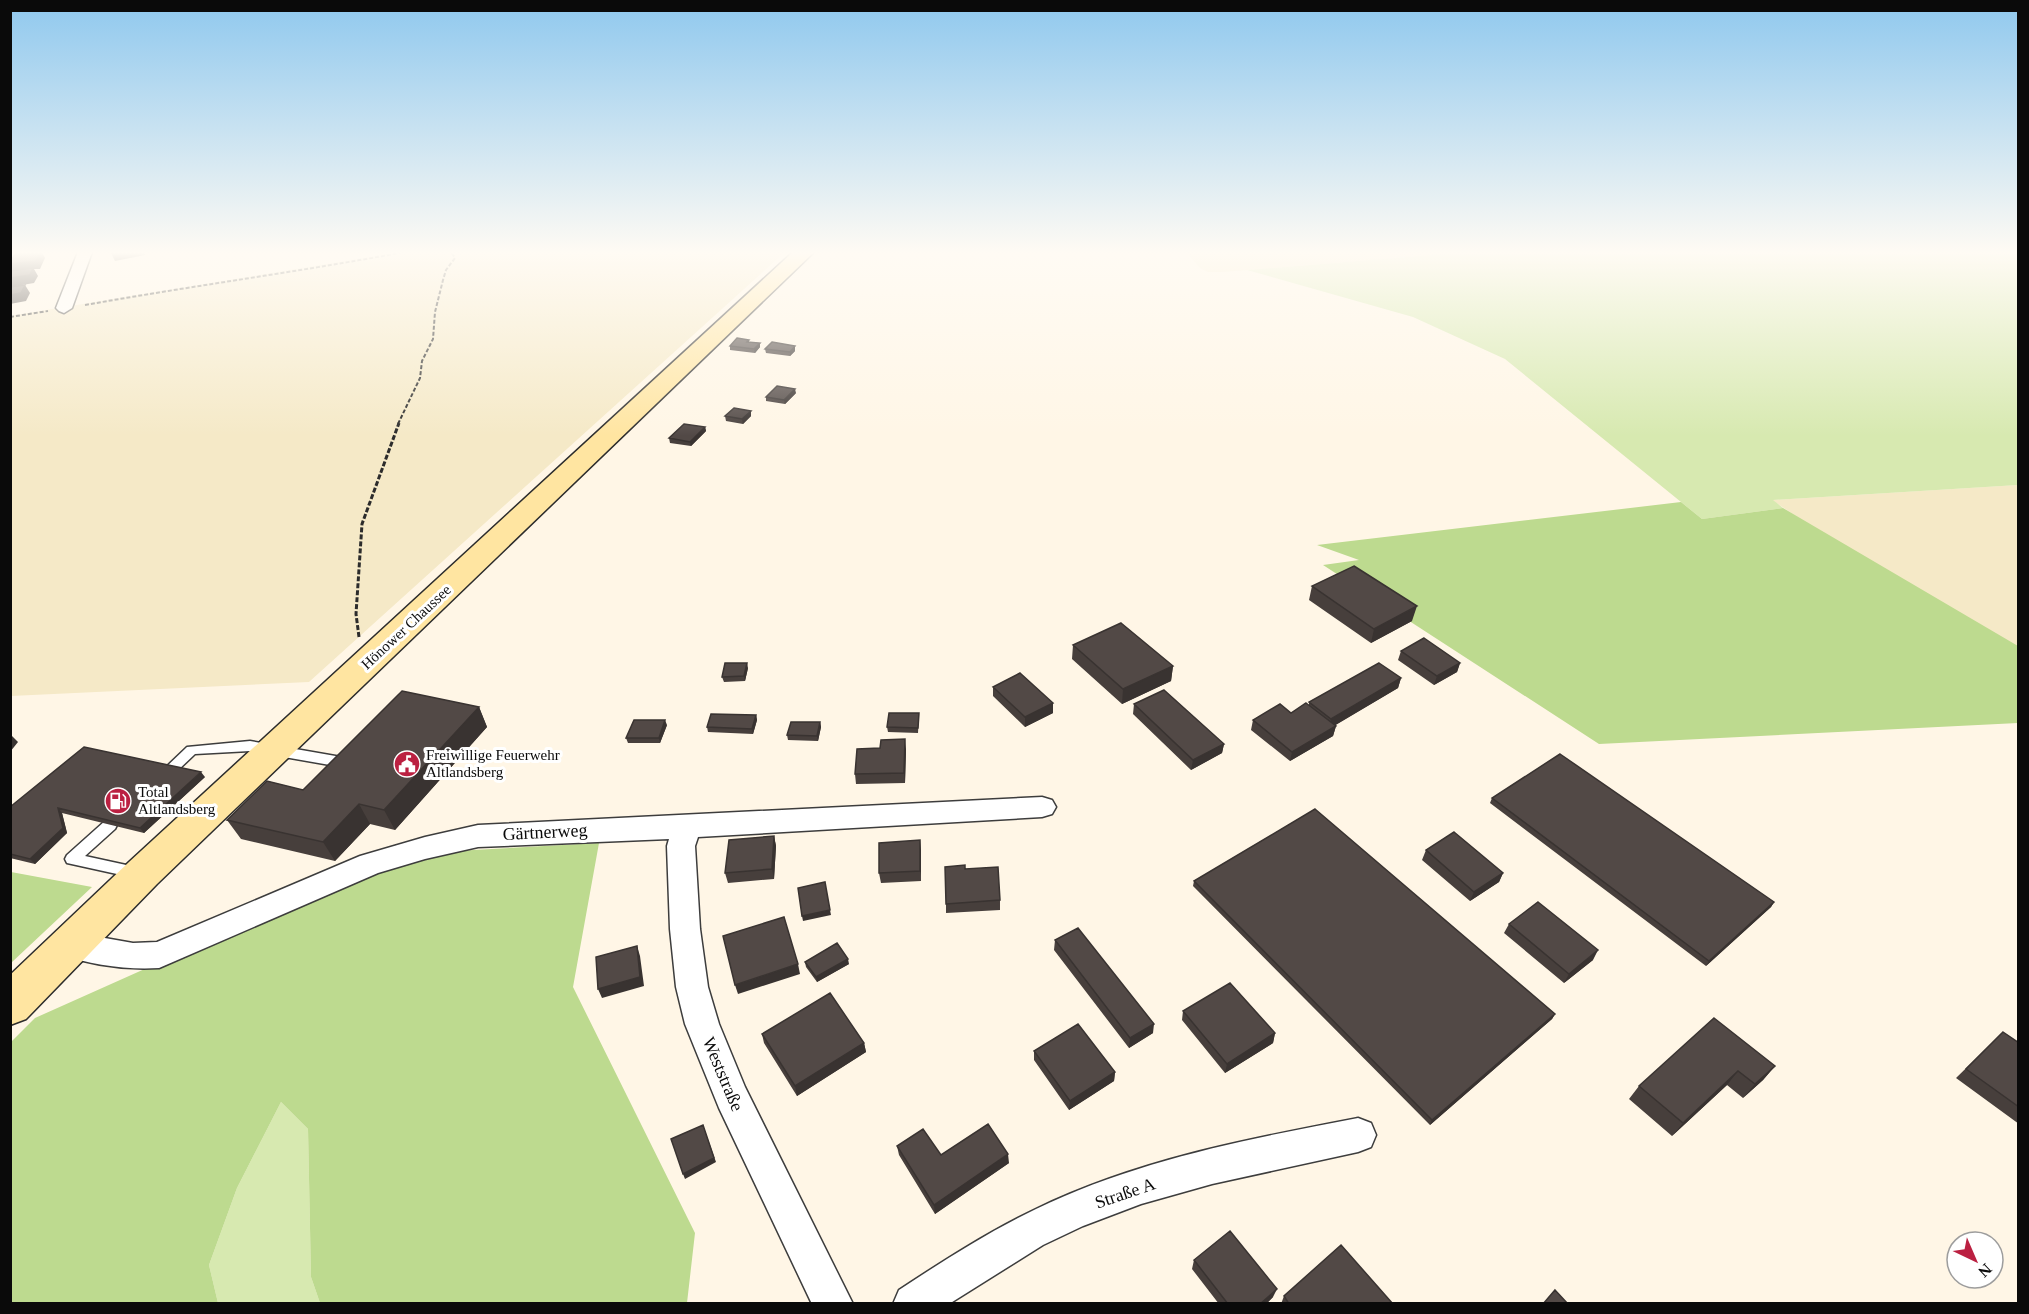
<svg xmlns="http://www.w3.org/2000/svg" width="2029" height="1314" viewBox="0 0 2029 1314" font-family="Georgia,serif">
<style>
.farmland{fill:#f5e9c7}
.green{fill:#d7e9b0}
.forest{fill:#bdda8f}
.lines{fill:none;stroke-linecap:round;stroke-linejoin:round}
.lane-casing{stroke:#3d3d3d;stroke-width:3}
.street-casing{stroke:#3d3d3d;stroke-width:3}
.secondary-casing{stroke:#2c2c2c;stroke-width:3}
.path-far1{stroke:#2c2c2c;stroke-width:2;stroke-dasharray:4 2;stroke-linecap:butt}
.path{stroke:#2c2c2c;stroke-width:3;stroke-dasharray:5 2;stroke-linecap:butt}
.lane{fill:#fff;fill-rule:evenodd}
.street{fill:#fff;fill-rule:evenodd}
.secondary{fill:#ffe5a1;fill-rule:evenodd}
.wall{fill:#473f3c}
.shaded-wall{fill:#393331}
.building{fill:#524946;stroke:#393331;stroke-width:1.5}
.labels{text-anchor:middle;stroke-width:6;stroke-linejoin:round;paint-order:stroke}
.street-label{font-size:15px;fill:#0a0a0a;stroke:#fff}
.poi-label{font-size:15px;fill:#0a0a0a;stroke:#fff;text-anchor:start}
.near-street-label{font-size:18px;fill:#0a0a0a;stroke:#fff}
</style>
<rect width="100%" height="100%" fill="#fff6e6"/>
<path class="farmland" d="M398,252H785L309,682L11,696L10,316Z
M1186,252H1468L1223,272H1208L1200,268Z
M2018,485V648L1870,566L1772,500Z"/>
<path class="green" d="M1468,252L2018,253V485L1773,500L1783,508L1702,519L1505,359L1413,317L1247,270Z
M281,1102L308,1129L311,1277L320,1303H218L209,1265L237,1188Z"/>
<path class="forest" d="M1681,502L1702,519L1783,508L2018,646V723L1599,744L1323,565L1359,560L1317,545Z
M599,843L573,987L695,1233L687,1303H320L311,1277L308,1129L281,1102L237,1188L209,1265L218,1303L11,1304V1042L35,1018L339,882L455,851Z
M11,872L92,887L11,963L10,872Z"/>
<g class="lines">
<defs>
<path id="lane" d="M250,741L347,758L352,760L354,763L352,766L347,768L250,751L195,754L176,772H166L164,769L187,747Z
M110,820L115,821L117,825L115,829L85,856L140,868L142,872L140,876L135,878L67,863L65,859L67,855L105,821Z"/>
<path id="street" d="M78,252H92L72,308L64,313L59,311L56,308Z
M1042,797L1052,800L1056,807L1052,814L1042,817L698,837L695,846L700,929L708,987L719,1024L745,1087L853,1304H812L719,1108L685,1024L676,987L670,929L667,846L669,839L478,847L425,859L378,873L159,968C126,970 91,965 60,954L55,945L60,936L71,932L133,943L157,942L360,856L425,837L478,825Z
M1358,1118L1371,1123L1376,1135L1371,1147L1358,1152L1212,1184L1141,1204L1083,1226L1043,1245L949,1304H893L899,1290C943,1261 988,1232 1036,1209C1137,1160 1248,1139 1358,1118Z"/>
<path id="secondary" d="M793,252H814L157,884L26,1019L10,1025V975L129,862Z"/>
</defs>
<use href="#lane" class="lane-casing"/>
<use href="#street" class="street-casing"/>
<use href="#secondary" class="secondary-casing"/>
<path class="path-far1" d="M451,252H479
M85,305C191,286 298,272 404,252
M10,317L48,311
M398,424L420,378L422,361L433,339L435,312L443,280L446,270L455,258L451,252"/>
<path class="path" d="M359,637L356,614L362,524L399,423"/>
<use href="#lane" class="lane"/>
<use href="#street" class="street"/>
<use href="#secondary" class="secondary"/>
</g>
<path class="wall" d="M749,340V342L760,347L755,353L730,350V346Z
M765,349L795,351L790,356L766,353Z
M796,393L785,404L766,401V397Z
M751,411V416L743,424L726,421L725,416Z
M705,427L706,431L691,446L670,443L669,438Z
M1312,586L1412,621L1371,643L1309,600Z
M1073,645L1173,666L1171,681L1122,704L1072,659Z
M1401,651L1460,663L1457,672L1434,685L1398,660Z
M748,668L745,681L724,682L722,677Z
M1401,678L1398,688L1335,725L1336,726L1333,736L1290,761L1251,730L1253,720L1291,713L1309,705V702Z
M993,687L1053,703V713L1025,727L993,696Z
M1134,704L1224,744L1222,753L1191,770L1133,714Z
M479,707L487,727L395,830L370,824L335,861L241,839L227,820L303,790Z
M919,713L918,733L888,732L887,727Z
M756,715L757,720L753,734L708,732L707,727Z
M820,722L821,727L818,741L788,740L787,735Z
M667,725L660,743H628L626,738Z
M906,749L905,783L856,784L855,774Z
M205,777L144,833L62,813L67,833L35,864L10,858V807Z
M1492,798L1774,902L1771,907L1706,966L1490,803Z
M774,836L776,846L774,879L728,883L725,873Z
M920,840L921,881L881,883L879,873Z
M1426,850L1503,873L1499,882L1470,901L1422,860Z
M965,869L1000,900V910L946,913V904Z
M1194,881L1555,1014L1552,1019L1430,1125L1193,886Z
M1509,924L1593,960L1564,983L1504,933Z
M1055,940L1153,1033L1129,1048L1054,950Z
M805,962L849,964L817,982L806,967Z
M1183,1011L1275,1033L1273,1043L1225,1073L1182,1020Z
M2003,1032L2019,1043V1124L1956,1078Z
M762,1034L864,1043L866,1052L797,1096L764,1043Z
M1034,1051L1115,1072L1114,1081L1069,1110L1034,1060Z
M1775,1066L1763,1080L1743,1098L1727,1085L1672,1136L1629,1099L1639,1086Z
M897,1146L941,1155L1009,1163L935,1214L899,1155Z
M1194,1260L1273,1297L1266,1304H1219L1192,1269Z
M1284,1296L1393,1304H1281Z"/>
<path class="shaded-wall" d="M40,252H42L45,258L40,269H34L38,276L34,283L10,287V278L13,272L10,268V264Z
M115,252H144L145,255L115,261L111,253Z
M25,285L30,293L26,301L10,304V295Z
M760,343V347L755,353L754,349Z
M795,346V351L790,356V352Z
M795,389L796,393L785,404L784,400Z
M751,411V416L743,424L742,419Z
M705,427L706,431L691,446L690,442Z
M1417,606L1412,621L1371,643L1374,629Z
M747,663L748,668L745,681L744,676Z
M1460,663L1457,672L1434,685L1437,676Z
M1173,666L1171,681L1122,704L1123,689Z
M1401,678L1398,688L1329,729L1331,719Z
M1053,703V713L1025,727V717Z
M479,707L487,727L395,830L384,810Z
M756,715L757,720L753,734L752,729Z
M665,720L667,725L660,743L659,738Z
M820,722L821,727L818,741L817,736Z
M1336,726L1333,736L1290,761L1292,752Z
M10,734L18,742L10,752Z
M905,739L906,749L905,783L904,773Z
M1224,744L1222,753L1191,770L1193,760Z
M201,772L205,777L144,833L140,828Z
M359,804L370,824L335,861L323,842Z
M58,808L62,813L67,833L35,864L30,859Z
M774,836L776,846L774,879L772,869Z
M920,840L921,850V881L920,871Z
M1503,873L1499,882L1470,901L1474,892Z
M1774,902L1771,907L1706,966L1709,961Z
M830,910L831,915L803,921L802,916Z
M637,946L640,956L644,986L602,998L598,989Z
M1598,950L1593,960L1564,983L1569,974Z
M848,959L849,964L817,982L816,977Z
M798,964L800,974L738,994L735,985Z
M1555,1014L1552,1019L1430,1125L1432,1120Z
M1154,1024L1153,1033L1129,1048L1130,1038Z
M1275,1033L1273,1043L1225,1073L1227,1064Z
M864,1043L866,1052L797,1096L795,1086Z
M1775,1066L1763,1080L1743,1098L1755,1084Z
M1738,1071L1727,1085L1672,1136L1683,1123Z
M1115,1072L1114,1081L1069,1110L1070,1101Z
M703,1125L716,1162L685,1179L683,1174Z
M1008,1154L1009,1163L935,1214L934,1205Z
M1277,1289L1273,1297L1266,1304H1260Z"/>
<path class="building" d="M29,252H40L36,261L10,264V262L15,254Z
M33,268L30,275L10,278V271Z
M25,285L21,293L10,295V287Z
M737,338L749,340L747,342L760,343L754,349L730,346Z
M772,342L795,346L790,352L765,349Z
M777,386L795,389L784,400L766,397Z
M734,408L751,411L742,419L725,416Z
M684,424L705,427L690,442L669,438Z
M1354,566L1417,606L1374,629L1312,586Z
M1121,623L1173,666L1123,689L1073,645Z
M1424,638L1460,663L1437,676L1401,651Z
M725,663H747L744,676L722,677Z
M1379,663L1401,678L1331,719L1309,702Z
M1020,673L1053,703L1025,717L993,687Z
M1164,690L1224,744L1193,760L1134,704Z
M402,691L479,707L384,810L359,804L323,842L227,820L267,781L303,790Z
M1306,703L1336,726L1292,752L1253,720L1280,704L1291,713Z
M889,713H919L918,728L887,727Z
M711,714L756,715L752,729L707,727Z
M634,720H665L659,738H626Z
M791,722H820L817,736L787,735Z
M905,739L904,773L855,774L857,749L880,748L881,740Z
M84,747L201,772L140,828L58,808L63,828L30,859L10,854V807Z
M1560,754L1774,902L1709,961L1492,798Z
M1315,809L1555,1014L1432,1120L1194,881Z
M1454,832L1503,873L1474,892L1426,850Z
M774,836L772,869L725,873L729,840Z
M920,840V871L879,873V843Z
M965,865V869L998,867L1000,900L946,904L945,867Z
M825,882L830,910L802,916L798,888Z
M1538,902L1598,950L1569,974L1509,924Z
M784,917L798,964L735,985L723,936Z
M1078,928L1154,1024L1130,1038L1055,940Z
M837,943L848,959L816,977L805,962Z
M637,946L640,977L598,989L596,957Z
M1230,983L1275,1033L1227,1064L1183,1011Z
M830,993L864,1043L795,1086L762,1034Z
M1714,1018L1775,1066L1755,1084L1738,1071L1683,1123L1639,1086Z
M1078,1024L1115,1072L1070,1101L1034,1051Z
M2003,1032L2019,1043V1107L1966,1069Z
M988,1124L1008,1154L934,1205L897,1146L923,1129L941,1155Z
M703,1125L714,1158L683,1174L671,1139Z
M1230,1231L1277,1289L1260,1304H1228L1194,1260Z
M1341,1245L1393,1304H1289L1284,1296Z
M1555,1290L1568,1304H1543Z"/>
<linearGradient id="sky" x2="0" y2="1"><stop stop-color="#8fc8ee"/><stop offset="0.58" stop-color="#fffbf4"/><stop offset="1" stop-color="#fffbf4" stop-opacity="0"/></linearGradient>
<rect width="2029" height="436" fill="url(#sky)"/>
<defs>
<symbol id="civic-disc" viewBox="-11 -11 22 22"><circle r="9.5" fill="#bb2041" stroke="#fff"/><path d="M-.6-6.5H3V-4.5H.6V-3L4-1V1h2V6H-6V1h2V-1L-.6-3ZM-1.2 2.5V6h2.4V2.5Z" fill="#fff"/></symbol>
<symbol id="fuel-disc" viewBox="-11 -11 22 22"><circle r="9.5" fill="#bb2041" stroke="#fff"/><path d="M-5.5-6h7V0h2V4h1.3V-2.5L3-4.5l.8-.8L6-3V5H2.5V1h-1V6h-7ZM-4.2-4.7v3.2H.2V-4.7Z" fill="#fff"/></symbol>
</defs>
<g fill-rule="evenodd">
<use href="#civic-disc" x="392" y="749" width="30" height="30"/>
<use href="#fuel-disc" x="103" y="786" width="30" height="30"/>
</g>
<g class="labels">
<g class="street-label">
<text transform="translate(406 627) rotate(-43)" y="5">Hönower Chaussee</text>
</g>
<g class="poi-label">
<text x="426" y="760">Freiwillige Feuerwehr<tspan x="426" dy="17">Altlandsberg</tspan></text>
<text x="138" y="797">Total<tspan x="138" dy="17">Altlandsberg</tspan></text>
</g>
<g class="near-street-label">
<text transform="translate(545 832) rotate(-3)" y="6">Gärtnerweg</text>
<text transform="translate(723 1074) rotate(67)" y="6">Weststraße</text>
<text transform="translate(1125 1193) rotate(-19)" y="6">Straße A</text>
</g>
</g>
<rect width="2029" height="1314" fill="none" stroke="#0a0a0a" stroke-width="24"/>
<g transform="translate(1975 1260) rotate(136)"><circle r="28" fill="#ffffff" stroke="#9d9d9d" stroke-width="1.5"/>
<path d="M0-4.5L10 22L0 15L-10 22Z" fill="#bb2041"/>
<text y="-9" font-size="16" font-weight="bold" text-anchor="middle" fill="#0a0a0a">N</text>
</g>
</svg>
